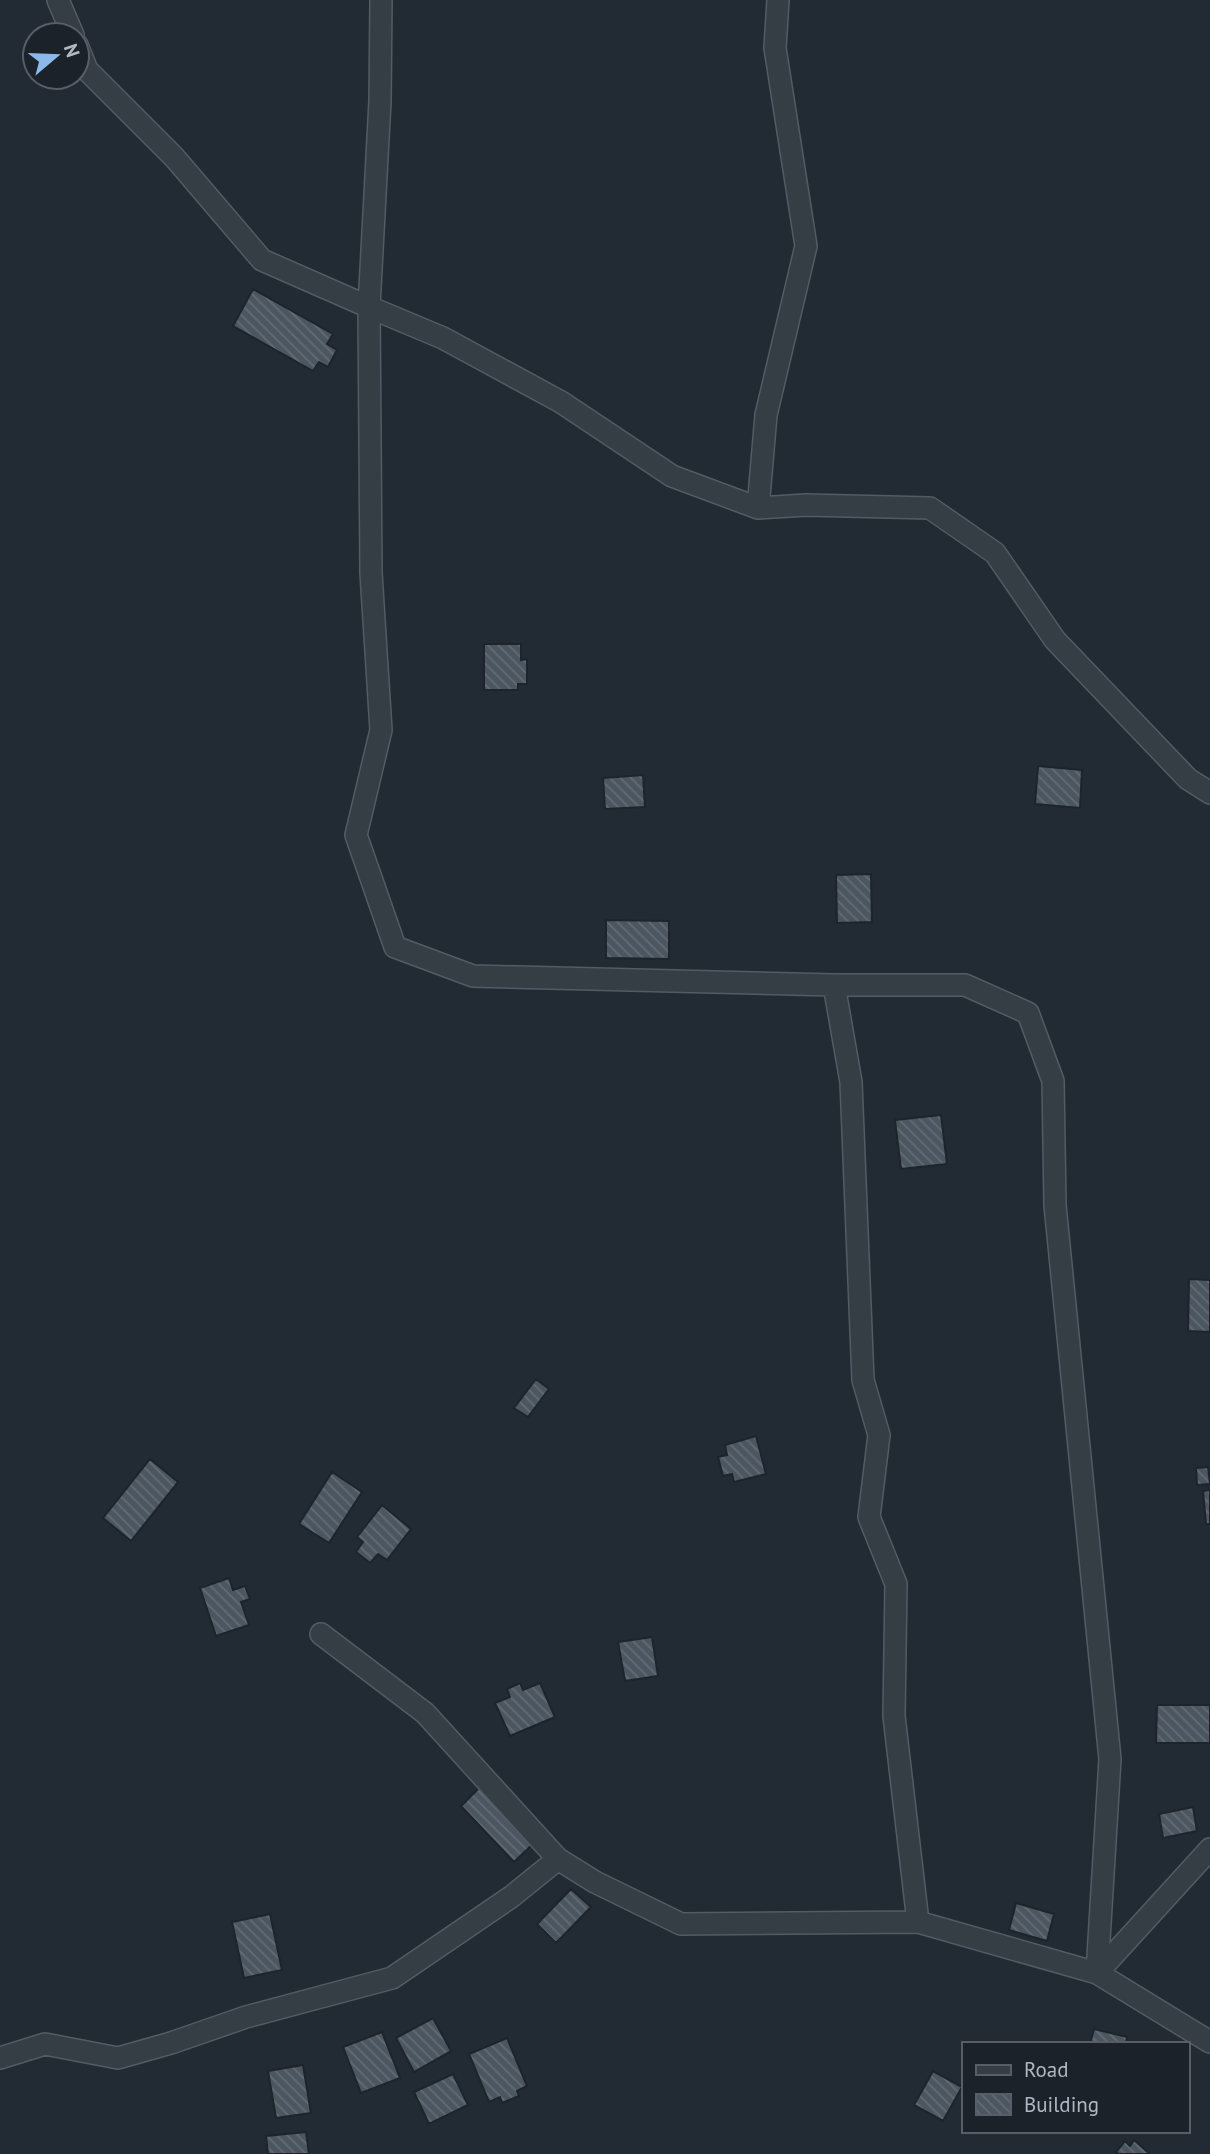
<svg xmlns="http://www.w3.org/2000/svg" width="1210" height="2154" viewBox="0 0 1210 2154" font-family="'PT Sans',sans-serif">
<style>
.building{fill:url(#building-back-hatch);stroke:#1d242b;stroke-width:2}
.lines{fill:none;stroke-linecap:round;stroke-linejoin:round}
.street-casing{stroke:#535b63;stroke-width:24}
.street{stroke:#353d45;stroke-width:21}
</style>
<defs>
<pattern id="building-back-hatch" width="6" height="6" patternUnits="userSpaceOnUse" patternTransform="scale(1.75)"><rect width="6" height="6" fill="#4b5660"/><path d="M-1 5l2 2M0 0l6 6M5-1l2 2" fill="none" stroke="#626c75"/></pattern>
</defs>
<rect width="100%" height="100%" fill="#222b34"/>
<path class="building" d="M253,289L333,334L327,344L337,350L328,367L319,362L313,371L233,326Z
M484,644H521V660L527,659V684H518V690H484Z
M1038,766L1082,770L1080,808L1035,804Z
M643,775L645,807L605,809L603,778Z
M871,874L872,922L837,923L836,875Z
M606,920L669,921V959L606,958Z
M941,1115L947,1164L901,1169L895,1120Z
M1189,1279L1210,1280V1332L1188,1331Z
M536,1379L549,1389L528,1417L514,1408Z
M756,1436L766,1474L734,1482L732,1474L723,1476L718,1457L727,1455L725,1445Z
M150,1459L178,1482L131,1541L103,1518Z
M1208,1467L1210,1484L1197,1485L1196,1468Z
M332,1472L362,1492L329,1543L299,1524Z
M1210,1490V1524H1206L1203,1491Z
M382,1505L411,1529L387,1560L378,1554L370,1563L356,1552L363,1542L357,1537Z
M229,1578L233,1590L245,1586L250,1599L241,1602L249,1625L216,1636L200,1588Z
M652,1637L658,1676L625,1681L618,1642Z
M520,1683L523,1690L540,1683L555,1717L510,1736L495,1703L510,1697L507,1689Z
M1157,1705H1210V1743H1156Z
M480,1787L534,1843L514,1862L461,1806Z
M1193,1807L1197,1831L1163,1838L1159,1814Z
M571,1889L591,1907L556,1943L537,1924Z
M1016,1903L1054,1914L1047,1941L1009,1930Z
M270,1914L282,1970L244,1978L232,1922Z
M433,2018L451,2051L414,2072L396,2038Z
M1094,2029L1127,2037L1126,2044H1090Z
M382,2032L400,2078L361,2093L343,2047Z
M507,2038L527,2086L517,2091L519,2096L502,2103L500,2097L489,2102L469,2054Z
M303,2065L311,2113L276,2118L268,2071Z
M933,2071L962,2087L943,2121L914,2105Z
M453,2074L468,2105L429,2124L414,2092Z
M306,2132L309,2154H268L266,2136Z
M1134,2140L1150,2154H1119L1116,2152L1125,2141L1130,2146Z"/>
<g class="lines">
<defs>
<path id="street" d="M58,0L73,35
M77,45L87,70L174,157L262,260L369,307L380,101L381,0
M758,508L766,415L806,246L775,48L778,0
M1210,793L1188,779L1055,640L995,553L930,508L806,505L758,508L672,476L561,402L443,338L369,307L371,573L381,730L356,835L395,947L473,976L834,985H965L1028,1013L1053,1081L1055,1205L1110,1759L1097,1973L1210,1849
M834,985L851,1082L863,1380L879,1435L869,1517L896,1584L894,1716L918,1922
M321,1634L425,1713L558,1859
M0,2058L45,2044L118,2058L171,2043L246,2017L392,1978L511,1897L558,1859L595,1882L681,1924L918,1922L1097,1973L1210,2042"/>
</defs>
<use href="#street" class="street-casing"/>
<use href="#street" class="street"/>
</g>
<rect x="962" y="2042" width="228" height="91" fill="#1b2229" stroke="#575e66" stroke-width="2"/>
<rect x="976" y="2065" width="35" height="10" fill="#353d45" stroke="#575e66" stroke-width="2"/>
<text x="1024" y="2077" font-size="21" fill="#b0b8c2">Road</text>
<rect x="976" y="2094" width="35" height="21" fill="url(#building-back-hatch)" stroke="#575e66" stroke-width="2"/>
<text x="1024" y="2112" font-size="21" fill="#b0b8c2">Building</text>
<g transform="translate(56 56) rotate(71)"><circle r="33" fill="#1b2229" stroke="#575e66" stroke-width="2"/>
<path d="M0-5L12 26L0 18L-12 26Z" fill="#8cb8ea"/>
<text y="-10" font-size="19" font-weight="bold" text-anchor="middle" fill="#b0b8c2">N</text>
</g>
</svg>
